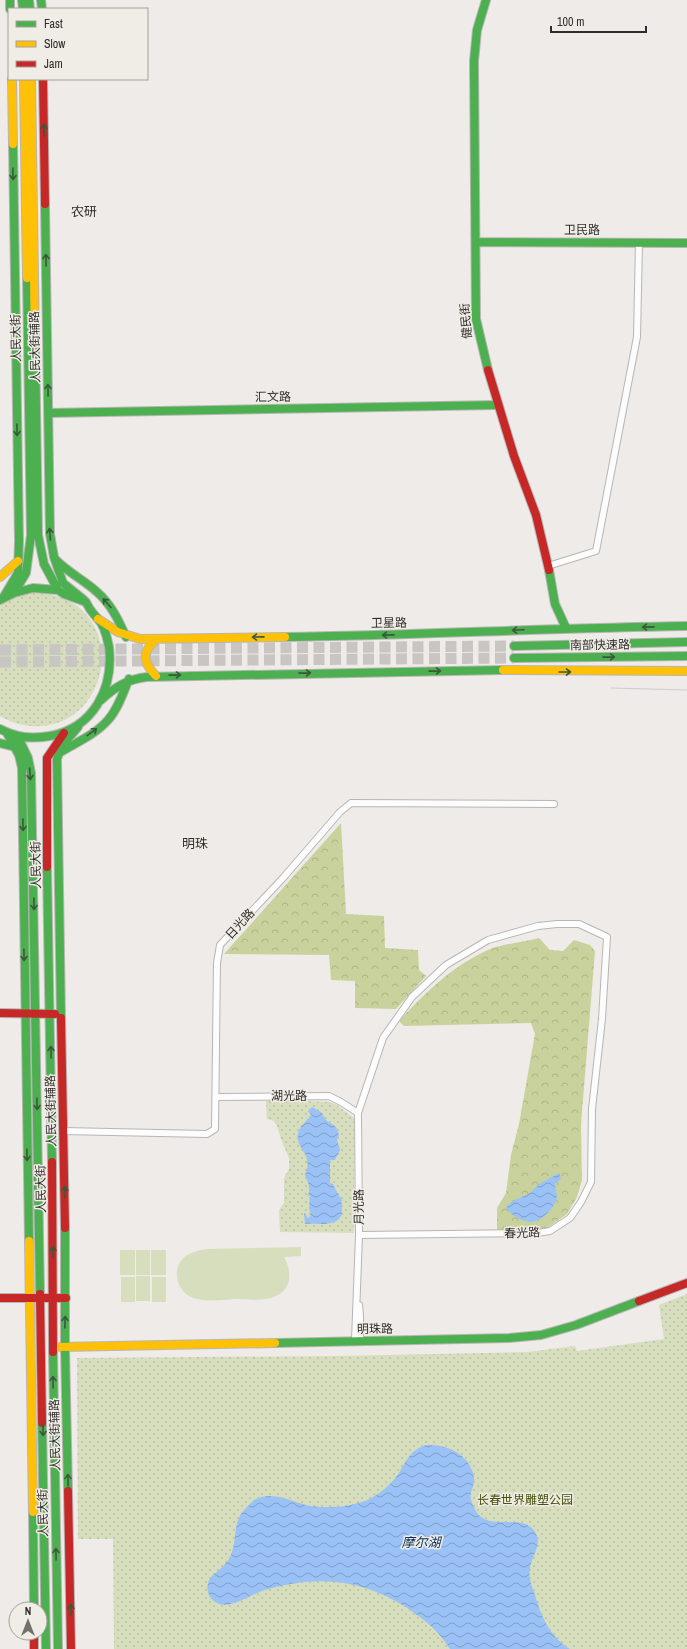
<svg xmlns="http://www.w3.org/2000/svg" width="687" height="1649" viewBox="0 0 687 1649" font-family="'Archivo Narrow','Noto Sans SC',sans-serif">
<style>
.grass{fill:url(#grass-dots)}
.forest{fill:url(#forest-crowns)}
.garden{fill:#d7debd}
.water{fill:url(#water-waves)}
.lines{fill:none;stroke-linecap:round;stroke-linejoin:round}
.highway-tunnel{stroke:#c8c5c2;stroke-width:11;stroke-dasharray:11 5.5;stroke-linecap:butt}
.street-casing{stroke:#b8b6b4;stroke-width:8}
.fast-casing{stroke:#b8b6b4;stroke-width:10}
.slow-casing{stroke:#b8b6b4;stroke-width:10}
.jam-casing{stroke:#b8b6b4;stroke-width:10}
.street{stroke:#fcfcfc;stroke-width:6}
.fast{stroke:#4caf50;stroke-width:8}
.slow{stroke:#ffc107;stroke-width:8}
.jam{stroke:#c62828;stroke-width:8}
.tram{stroke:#cecccc;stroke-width:1}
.oneway{stroke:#395a38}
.labels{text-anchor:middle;stroke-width:3;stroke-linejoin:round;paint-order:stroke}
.street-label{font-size:12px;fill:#2f2d2b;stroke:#f0ece6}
.park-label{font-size:12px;fill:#47530b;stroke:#f0ece6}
.neighbourhood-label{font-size:13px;fill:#2f2d2b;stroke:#f0ece6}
.water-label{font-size:13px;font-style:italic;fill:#072e5c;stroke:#f0ece6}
</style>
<defs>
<pattern id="grass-dots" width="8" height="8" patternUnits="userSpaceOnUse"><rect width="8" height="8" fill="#d7debd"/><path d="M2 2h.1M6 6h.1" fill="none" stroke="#b9bfa3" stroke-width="1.8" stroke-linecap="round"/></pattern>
<pattern id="forest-crowns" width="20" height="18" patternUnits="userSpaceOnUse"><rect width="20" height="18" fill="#c9d29c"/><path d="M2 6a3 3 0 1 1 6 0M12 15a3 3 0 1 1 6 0" fill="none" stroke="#adb587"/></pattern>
<pattern id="water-waves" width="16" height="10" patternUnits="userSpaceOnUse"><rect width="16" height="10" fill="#9bc2f6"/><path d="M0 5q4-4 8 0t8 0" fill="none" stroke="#7f9ec7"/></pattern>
</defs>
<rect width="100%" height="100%" fill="#eeebe8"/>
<path class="grass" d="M32,592C45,593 57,595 69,601C126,632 104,723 40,726C26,727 13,724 0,716V602Z
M284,1100L330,1102L337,1105L354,1118V1233L280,1232L279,1210L284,1203V1178L289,1169V1158L282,1142L277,1126L274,1121L267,1119L266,1101Z
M687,1294V1649H114L113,1539H78L77,1358L336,1356L528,1352L575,1346L577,1351L664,1339L659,1305Z"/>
<path class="forest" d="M341,823L346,914L384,916L385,948L418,950L419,970L426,976L396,1009L355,1008V981L331,980L329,955L224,954Z
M539,938L550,950L563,951L574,940L590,945L595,951L581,1124L582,1180L577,1197L567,1214L547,1228L497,1231V1208L506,1193L511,1155L519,1124L535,1034L531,1023L404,1026L399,1021C425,993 452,966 488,950C502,944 523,942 539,938Z"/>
<path class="garden" d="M301,1247V1256L284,1257C293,1273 292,1292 271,1298C260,1301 246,1299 234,1299C220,1300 202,1303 189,1296C180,1291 174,1277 178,1267C182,1254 195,1251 207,1249Z
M120,1250H135V1275H120Z
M136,1250H150V1275H136Z
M151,1250H166V1275H151Z
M136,1276H150V1301H136Z
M121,1277H135V1302H121Z
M152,1277H166V1302H152Z"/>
<path class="water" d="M312,1107L321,1112L326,1120L336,1127L339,1135L337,1140L340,1150L335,1160H330V1183L333,1184L338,1194L342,1200C341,1204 342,1208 342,1213C339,1228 317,1223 305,1224L304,1212L308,1218L311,1215L309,1208L310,1196H308C311,1187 308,1183 305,1175C315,1151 292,1149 299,1130C302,1125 308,1119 311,1115L308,1111Z
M559,1173L561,1179L555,1184C555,1188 557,1193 557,1197C556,1207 541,1223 530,1222C521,1221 511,1215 506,1208L511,1202L530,1193L539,1184Z
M426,1445C447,1444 470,1454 474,1477C475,1483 473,1486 471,1492C469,1499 474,1508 478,1514C493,1532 527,1510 537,1536C541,1546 531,1558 530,1568C528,1578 532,1586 535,1595C541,1616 550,1637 570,1649H450C437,1629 426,1621 407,1608C361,1578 316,1575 265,1590C251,1594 234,1608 219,1604C206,1600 204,1583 213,1575C219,1570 227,1564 230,1557C239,1538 230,1521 249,1505C251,1503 253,1500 256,1499C272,1491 291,1501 306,1505C321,1509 351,1507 365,1501C377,1496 388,1487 396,1477C407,1463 407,1451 426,1445Z"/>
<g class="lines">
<path class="highway-tunnel" d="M0,650L514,646
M0,662L514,658"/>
<defs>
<path id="street" d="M548,566L596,551L637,337L639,242
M216,1097L329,1096L341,1102L358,1113
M63,1131L207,1134L215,1129L217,963L220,945L283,878L340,812L351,803L554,804
M359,1305L360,1315V1341
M355,1341L359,1235L358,1113L383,1038L412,997L446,965L488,940L538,926L557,924H579L607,937L602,1019L592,1109L591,1182L581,1202L570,1218L550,1231L537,1233L359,1235"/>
<path id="fast" d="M10,0V9
M22,0L23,9
M29,0L30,9
M41,0L42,9
M486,0L477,30L474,61L476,319L488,370
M45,204L50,534L54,557L63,583L84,600
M476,242L687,243
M35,344L38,535L44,564L58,590
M48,413L498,405
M55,559C67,572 84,580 97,592C111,604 119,621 126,637
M549,570L555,604L566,628
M14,593L26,573L31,535L27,278
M3,598L18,573L19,541L13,144
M0,600L14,593L33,588L58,590L64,594L86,602C90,611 92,612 98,619C105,626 107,638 109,647C114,689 93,728 50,736C32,739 17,738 0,729
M285,637C419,635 553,628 687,626
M514,646L687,642
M514,658L687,656
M101,700C115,687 128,679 147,677L503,670
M7,733L19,755L22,768L29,1241
M18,737L28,758L31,773L40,1294
M0,743L15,747
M59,753C75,743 95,735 108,720C118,709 123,693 129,679
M47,867L52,1162
M61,1018L57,759L61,747L78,727
M65,1228V1347L68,1491
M275,1343L509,1338L541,1335L576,1325L639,1301
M53,1352L58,1649
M42,1423L46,1649
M33,1512L34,1609"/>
<path id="slow" d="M12,79L13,144
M24,79L27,278
M31,79L35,344
M0,577L18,561
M98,619L118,632L140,639L285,637
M503,670L687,671
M156,676C143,663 141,651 157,639
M29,1241L33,1512
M60,1347L275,1343"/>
<path id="jam" d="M43,79L45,204
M488,370L514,456L536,515L549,570
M47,867V758L64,733
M0,1013L55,1014
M61,1018L65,1228
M52,1162L53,1352
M40,1294L42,1423
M0,1298H66
M639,1301L687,1283
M68,1491L71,1649
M34,1633V1649"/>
</defs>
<use href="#street" class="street-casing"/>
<use href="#fast" class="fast-casing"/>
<use href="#slow" class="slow-casing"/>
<use href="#jam" class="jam-casing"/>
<use href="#street" class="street"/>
<use href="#fast" class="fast"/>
<use href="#slow" class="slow"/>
<use href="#jam" class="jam"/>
<path class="tram" d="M611,688L687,690"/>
</g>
<defs><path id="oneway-shaft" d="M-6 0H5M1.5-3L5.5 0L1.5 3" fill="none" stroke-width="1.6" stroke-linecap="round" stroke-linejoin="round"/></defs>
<g class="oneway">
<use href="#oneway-shaft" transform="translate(44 130) rotate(-91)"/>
<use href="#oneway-shaft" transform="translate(13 174) rotate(89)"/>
<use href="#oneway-shaft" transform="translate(46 260) rotate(-91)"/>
<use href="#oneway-shaft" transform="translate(48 390) rotate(-91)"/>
<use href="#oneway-shaft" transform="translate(17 430) rotate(89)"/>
<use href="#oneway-shaft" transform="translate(50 534) rotate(-94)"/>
<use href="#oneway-shaft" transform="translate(107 603) rotate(-132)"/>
<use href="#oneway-shaft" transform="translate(648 627) rotate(179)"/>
<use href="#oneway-shaft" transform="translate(518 630) rotate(177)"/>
<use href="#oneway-shaft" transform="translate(388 635) rotate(179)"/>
<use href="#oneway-shaft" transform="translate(258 637) rotate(179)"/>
<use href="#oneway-shaft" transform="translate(609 657) rotate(-1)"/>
<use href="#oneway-shaft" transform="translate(435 671) rotate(-1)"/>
<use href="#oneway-shaft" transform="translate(565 672)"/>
<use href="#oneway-shaft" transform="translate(305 673) rotate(-1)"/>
<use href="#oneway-shaft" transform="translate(175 675) rotate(-1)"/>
<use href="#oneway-shaft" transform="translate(92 732) rotate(-37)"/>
<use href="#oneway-shaft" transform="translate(30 774) rotate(86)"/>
<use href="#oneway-shaft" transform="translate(23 825) rotate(89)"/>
<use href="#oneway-shaft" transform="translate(34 904) rotate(89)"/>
<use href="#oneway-shaft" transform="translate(24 955) rotate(89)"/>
<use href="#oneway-shaft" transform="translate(51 1052) rotate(-91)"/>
<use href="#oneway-shaft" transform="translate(37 1104) rotate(89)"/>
<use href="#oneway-shaft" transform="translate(27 1155) rotate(89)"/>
<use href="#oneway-shaft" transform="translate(65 1192) rotate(-91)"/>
<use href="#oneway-shaft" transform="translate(53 1252) rotate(-90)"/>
<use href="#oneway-shaft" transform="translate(65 1322) rotate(-89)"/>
<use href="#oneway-shaft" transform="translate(53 1382) rotate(-90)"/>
<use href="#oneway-shaft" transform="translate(43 1430) rotate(89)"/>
<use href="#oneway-shaft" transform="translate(68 1480) rotate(-91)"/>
<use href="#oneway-shaft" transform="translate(56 1554) rotate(-91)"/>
<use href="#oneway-shaft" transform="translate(71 1610) rotate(-91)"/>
</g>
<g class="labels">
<g class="street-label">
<text x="582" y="234">卫民路</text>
<text transform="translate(466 321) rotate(-95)" y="4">健民街</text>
<text transform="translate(16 338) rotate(-91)" y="4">人民大街</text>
<text transform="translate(35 347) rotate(-91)" y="4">人民大街辅路</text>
<text transform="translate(273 397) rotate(-1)" y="4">汇文路</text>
<text transform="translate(389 623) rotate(-1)" y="4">卫星路</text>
<text transform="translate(600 645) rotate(-1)" y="4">南部快速路</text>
<text transform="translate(36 865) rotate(-91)" y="4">人民大街</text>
<text transform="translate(240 924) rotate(-47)" y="4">日光路</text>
<text x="289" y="1100">湖光路</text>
<text transform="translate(51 1111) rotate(-91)" y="4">人民大街辅路</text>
<text transform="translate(41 1189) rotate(-91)" y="4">人民大街</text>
<text transform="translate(359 1207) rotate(-91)" y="4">月光路</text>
<text transform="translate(522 1233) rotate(-2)" y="4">春光路</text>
<text transform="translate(375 1329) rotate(-1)" y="4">明珠路</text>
<text transform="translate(55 1435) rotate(-91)" y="4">人民大街辅路</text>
<text transform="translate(43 1513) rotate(-91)" y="4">人民大街</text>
</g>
<g class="park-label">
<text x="525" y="1504">长春世界雕塑公园</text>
</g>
<g class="neighbourhood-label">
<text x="84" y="216">农研</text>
<text x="195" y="848">明珠</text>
</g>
<g class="water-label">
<text x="421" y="1547">摩尔湖</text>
</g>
</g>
<rect x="8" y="8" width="140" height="72" fill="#f0ece6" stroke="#a3a09b"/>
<rect x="16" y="21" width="20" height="6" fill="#4caf50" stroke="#a3a09b"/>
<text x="44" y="28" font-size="12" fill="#2f2d2b">Fast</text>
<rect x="16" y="41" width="20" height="6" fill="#ffc107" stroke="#a3a09b"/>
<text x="44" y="48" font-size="12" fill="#2f2d2b">Slow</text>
<rect x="16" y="61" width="20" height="6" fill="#c62828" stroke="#a3a09b"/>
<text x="44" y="68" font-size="12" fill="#2f2d2b">Jam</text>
<g transform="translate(28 1621)"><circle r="19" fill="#f0ece6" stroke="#a3a09b"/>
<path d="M0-3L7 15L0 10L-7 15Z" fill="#72706d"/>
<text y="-6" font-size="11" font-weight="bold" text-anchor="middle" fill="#2f2d2b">N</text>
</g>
<path d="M551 26v6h95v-6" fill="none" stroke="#2f2d2b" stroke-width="2"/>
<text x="557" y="26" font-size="12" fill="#2f2d2b" stroke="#f0ece6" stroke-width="3" paint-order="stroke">100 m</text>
</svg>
